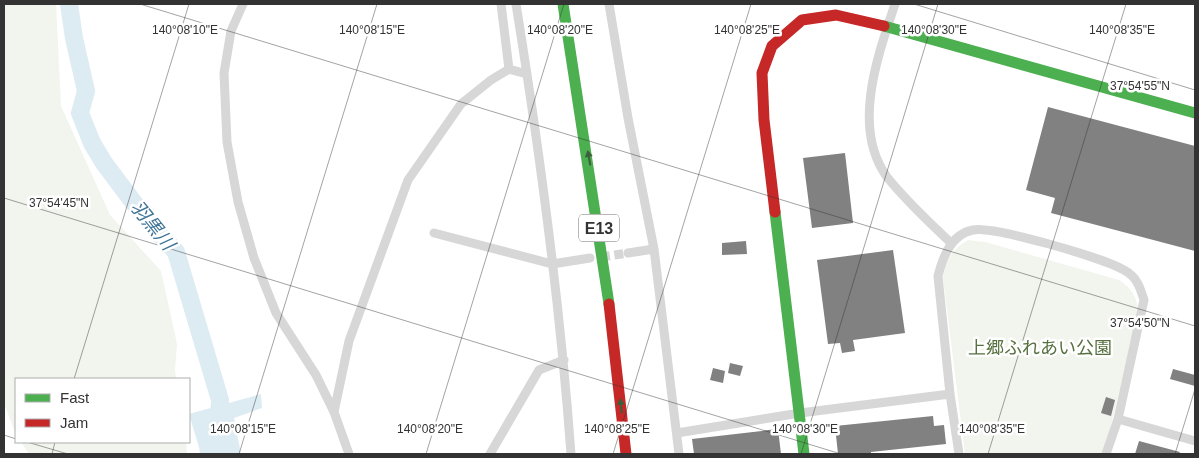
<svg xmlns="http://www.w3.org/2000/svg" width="1199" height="458" viewBox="0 0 1199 458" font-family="Arial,'Noto Sans JP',sans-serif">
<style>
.green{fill:#f1f5ed}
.water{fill:#ddebf3}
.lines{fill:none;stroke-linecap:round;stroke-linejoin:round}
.river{stroke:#ddebf3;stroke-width:18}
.building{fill:#818181}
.street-tunnel{stroke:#d6d6d6;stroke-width:9;stroke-dasharray:9 4.5;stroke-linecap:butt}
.street{stroke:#d7d7d7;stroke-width:9}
.fast{stroke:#4caf50;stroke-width:11}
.jam{stroke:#c62828;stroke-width:11}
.oneway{fill:#3c5e3d}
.ticks{fill:none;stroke:#333;stroke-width:1;stroke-opacity:0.45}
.labels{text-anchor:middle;stroke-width:5;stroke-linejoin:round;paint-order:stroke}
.shield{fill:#fff;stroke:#707070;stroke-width:1}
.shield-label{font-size:16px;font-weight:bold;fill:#333}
.park-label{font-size:18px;fill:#56703f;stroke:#fff}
.water-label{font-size:19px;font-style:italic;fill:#3f7597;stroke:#fff}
.ticks-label{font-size:12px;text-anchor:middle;fill:#333;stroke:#fff;stroke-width:5;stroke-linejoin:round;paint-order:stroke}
</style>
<rect width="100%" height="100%" fill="#fff"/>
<path class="green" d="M4,4H56L61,106L110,215L161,271L177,344L175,369L176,379H16V435L4,403Z
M968,240L985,242L1119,280C1131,288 1138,297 1138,313L1104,454H965L943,278C947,257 951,251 968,240Z
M21,442H186L187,454H29Z"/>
<path class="water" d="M261,394L262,408L234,418L241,454H201L189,414Z"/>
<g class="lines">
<path class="river" d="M69,4L74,38L86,91L80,113L92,143L104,163L143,215L176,252L220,400C221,421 206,434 209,454"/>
</g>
<path class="building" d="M1048,107L1195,146V251L1051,213L1055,198L1026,190Z
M845,153L853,223L812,228L803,158Z
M746,241L747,254L722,255V243Z
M893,250L905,333L853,340L855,351L842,353L840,343L828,344L817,260Z
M730,363L743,366L740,376L728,373Z
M713,368L725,371L723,383L710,380Z
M1173,369L1195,375V386L1170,379Z
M1106,397L1115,400L1111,416L1101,413Z
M933,416L934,426L944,425L946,444L871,452V454H838L835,426Z
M778,429L781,454H694L692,439Z
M1139,441L1180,452L1179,454H1135Z"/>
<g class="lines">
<path class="street-tunnel" d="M601,257L628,253"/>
<path class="street" d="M243,4L231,31L224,73L227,142L238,202L254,258L276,313L316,375L334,412L349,454
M501,4L509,69
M516,4C540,153 560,303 571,454
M609,4L628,118L654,249L679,454
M895,4C878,55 851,128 887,177C906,201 929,222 951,243
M434,233L552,264L590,258
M628,253L654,249
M334,412L349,341L408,180L461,104L491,80L509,69L527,74
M1118,419L1195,441
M677,433L800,413L950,394
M490,454L539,370L564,360
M959,454L950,394L938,276C943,257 951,234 973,230C994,226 1104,258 1124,270C1137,277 1140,287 1144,300L1118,419L1106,454"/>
<path class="fast" d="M563,4L609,304
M884,26L1195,113
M775,212L804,454"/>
<path class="jam" d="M775,212L764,120L762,73L772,46L802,20L836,15L884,26
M609,304L626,454"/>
</g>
<defs><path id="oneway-solid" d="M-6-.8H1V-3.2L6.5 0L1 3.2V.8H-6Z" transform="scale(1.25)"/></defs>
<g class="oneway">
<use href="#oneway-solid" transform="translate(589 158) rotate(-100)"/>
<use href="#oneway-solid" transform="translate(621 406) rotate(-96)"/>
</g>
<path class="ticks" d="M140,4L1195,326M914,4L1195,90M4,198L841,454M74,379L189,4M4,435L16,439M27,442L68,454M52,454L55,442M239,454L377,4M426,454L564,4M613,454L751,4M801,454L938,4M988,454L1126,4M1175,454L1195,389"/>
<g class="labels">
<rect class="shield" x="579" y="214.5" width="40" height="27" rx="4"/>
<g class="shield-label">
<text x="599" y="234">E13</text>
</g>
<g class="park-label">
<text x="1040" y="354">上郷ふれあい公園</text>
</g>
<g class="water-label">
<text transform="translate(153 225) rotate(51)" y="7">羽黒川</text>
</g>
</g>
<g class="ticks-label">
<text x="185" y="34">140°08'10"E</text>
<text x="372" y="34">140°08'15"E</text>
<text x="560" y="34">140°08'20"E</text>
<text x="747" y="34">140°08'25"E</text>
<text x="934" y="34">140°08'30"E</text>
<text x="1122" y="34">140°08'35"E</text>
<text x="1140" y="90">37°54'55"N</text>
<text x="59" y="207">37°54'45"N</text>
<text x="1140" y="327">37°54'50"N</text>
<text x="243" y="433">140°08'15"E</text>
<text x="430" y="433">140°08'20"E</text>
<text x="617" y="433">140°08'25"E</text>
<text x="805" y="433">140°08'30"E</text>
<text x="992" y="433">140°08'35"E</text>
</g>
<rect width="1199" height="458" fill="none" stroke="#333333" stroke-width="10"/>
<rect x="15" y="378" width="175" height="65" fill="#ffffff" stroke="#adadad"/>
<rect x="25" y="394" width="25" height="8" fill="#4caf50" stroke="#adadad"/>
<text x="60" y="403" font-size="15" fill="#333333">Fast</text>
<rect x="25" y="419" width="25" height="8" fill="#c62828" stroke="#adadad"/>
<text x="60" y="428" font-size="15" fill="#333333">Jam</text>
</svg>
